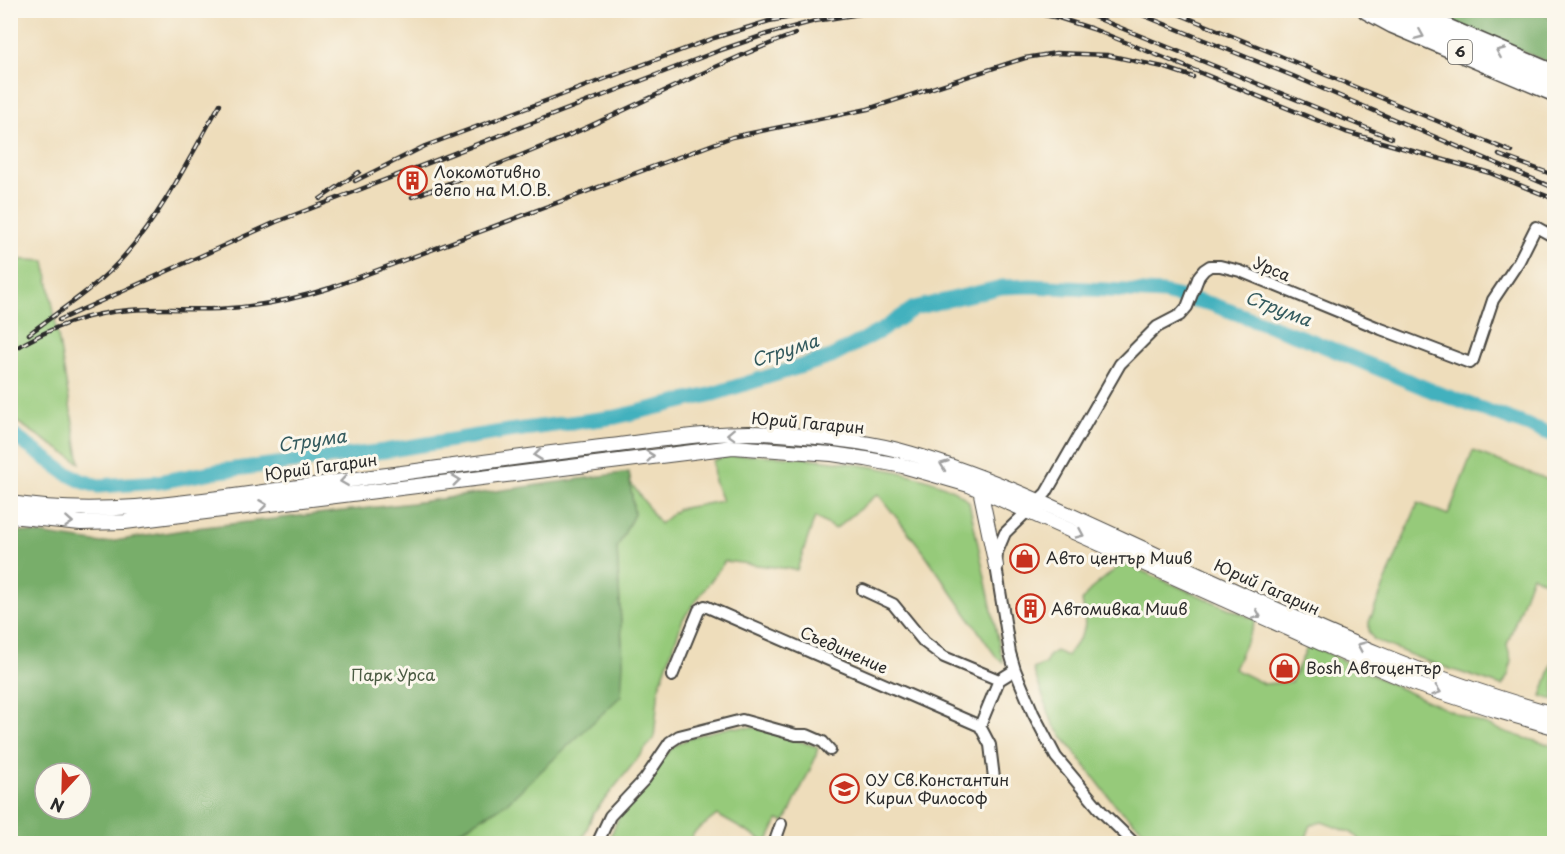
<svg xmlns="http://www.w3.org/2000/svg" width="1565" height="854" viewBox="0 0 1565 854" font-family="'Playpen Sans',sans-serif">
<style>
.green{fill:#96ca7a;stroke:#607a52;stroke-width:1.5}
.forest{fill:#78ae6a;stroke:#526c4a;stroke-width:1.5;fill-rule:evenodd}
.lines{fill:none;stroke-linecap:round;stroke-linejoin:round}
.river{stroke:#43b1be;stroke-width:15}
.street-casing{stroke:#484641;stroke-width:14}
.secondary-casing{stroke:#484641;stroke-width:16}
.highway-casing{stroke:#484641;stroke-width:21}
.street{stroke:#fff;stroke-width:10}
.secondary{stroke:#fff;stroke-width:14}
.highway{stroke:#fff;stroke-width:18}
.rail-casing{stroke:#2b2b2b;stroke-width:4.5}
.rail{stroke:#fbf7ec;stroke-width:2;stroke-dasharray:7;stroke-linecap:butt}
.oneway{stroke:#a0a0a0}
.labels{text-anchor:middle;stroke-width:6;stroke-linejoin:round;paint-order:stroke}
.shield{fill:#fbf7ec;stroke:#696865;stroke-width:1.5}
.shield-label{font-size:15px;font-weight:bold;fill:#2b2b2b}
.poi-label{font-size:16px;fill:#2b2b2b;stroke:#fbf7ec;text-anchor:start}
.street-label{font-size:16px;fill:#2b2b2b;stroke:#fbf7ec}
.park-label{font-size:16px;fill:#4b5b43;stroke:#fbf7ec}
.water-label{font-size:18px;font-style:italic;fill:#335a5e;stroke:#fbf7ec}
</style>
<rect width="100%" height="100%" fill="#fbf7ec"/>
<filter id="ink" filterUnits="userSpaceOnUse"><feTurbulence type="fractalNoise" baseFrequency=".0167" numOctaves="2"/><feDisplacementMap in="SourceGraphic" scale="12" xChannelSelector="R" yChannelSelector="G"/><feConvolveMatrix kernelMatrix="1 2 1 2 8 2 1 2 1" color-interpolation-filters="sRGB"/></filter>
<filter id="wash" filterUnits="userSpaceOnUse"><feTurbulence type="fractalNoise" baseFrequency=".008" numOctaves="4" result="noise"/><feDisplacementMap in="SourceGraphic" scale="24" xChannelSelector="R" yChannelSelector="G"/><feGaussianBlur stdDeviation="1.35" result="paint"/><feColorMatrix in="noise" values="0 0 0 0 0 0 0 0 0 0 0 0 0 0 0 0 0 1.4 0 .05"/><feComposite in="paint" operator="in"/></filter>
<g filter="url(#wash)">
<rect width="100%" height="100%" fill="#edb"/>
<path class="green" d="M10,259L45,261L80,463L11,418Z
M1473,451L1554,482V595L1552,592L1553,587L1532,575L1507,645L1511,660L1509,674L1502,686L1426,661L1374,640L1369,632V622L1418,503L1448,515Z
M751,455C799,456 938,467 969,502L1003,662L997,658L923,551L878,494L835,529L815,517L797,570L725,561L683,619L659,687L654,738L593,814L581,843L439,844L507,803L623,663L617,548L634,514L629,472L631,483L660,524L678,509L722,501L714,481L713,461L728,456Z
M1123,563L1256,620L1234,669L1264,684L1291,682L1309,644C1389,683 1468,725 1554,746V843H1363L1352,833L1322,822L1311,825L1304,843H1158L1116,806L1053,724L1033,669L1045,664L1049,655L1056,651L1067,656C1085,630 1088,633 1082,601L1090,590Z
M1554,658V700L1541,696Z
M732,727L757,728L818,747L815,759L785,822L778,820L767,843L717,815L694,833L689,843L607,844L624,805L671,749C688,735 711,732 732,727Z"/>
<path class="forest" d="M1427,11H1542L1554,22V65Z
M629,472L634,514L617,548L623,663L621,696L507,803L439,843H11V530L102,543L196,528L412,503ZM45,773H81V809H45Z"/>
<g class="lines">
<path class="river" d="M10,433L66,473L82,481L98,486L158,482L218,471L384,451L508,431L616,417L713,394L831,357L882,330L914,308L1002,287L1031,286L1163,293L1211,304L1312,341L1435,392L1554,435"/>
</g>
</g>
<g filter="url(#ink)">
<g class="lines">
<defs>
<path id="street" d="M863,590L893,604L924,642L944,657L999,680
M672,676L699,610L705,606L980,726L999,680L1015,670
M980,726L990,745L994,778
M597,844L610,816L645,779L670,742L679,736L742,720L796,735H807L823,742L830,750
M774,844L781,824
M1135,844L1102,812L1056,757L1033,713L1015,670L1010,653L996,566L997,552L1005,533L1046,493L1120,364L1157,327L1180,315L1187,307L1199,276L1204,270L1210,266H1220L1240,271L1381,329L1470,363L1473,360L1493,300L1519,261L1536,227L1554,237"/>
<path id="secondary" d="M980,489L996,566
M10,503C107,518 203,500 299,487C402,473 506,458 610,446C665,439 723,430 778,434C818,437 859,440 898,450C988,474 1074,517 1159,556C1289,615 1416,677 1554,714
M10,516L81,523L125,522L733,447L832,454L866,459L903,466L969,485L1345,654L1418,685L1495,710L1554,727"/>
<path id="highway" d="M1367,10L1393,24L1554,92
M1404,10L1554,74"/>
</defs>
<use href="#street" class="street-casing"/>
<use href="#secondary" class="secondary-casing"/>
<use href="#highway" class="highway-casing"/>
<use href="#street" class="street"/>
<use href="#secondary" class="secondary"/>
<use href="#highway" class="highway"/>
<defs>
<path id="rail" d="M1020,10L1059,18L1093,29L1346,132L1490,173L1554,199
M1077,10L1391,138
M1130,10L1293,76L1554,188
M1169,10L1512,152
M1499,155L1554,175
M355,181L425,146L714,38L769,21L820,12
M412,197C478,172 544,148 607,118C670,89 730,58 795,34
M320,199L359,172
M59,320L276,222L718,51L767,34L815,21L885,10
M29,334C61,309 99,286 125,255C164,211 191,155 220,104
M10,352C46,329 87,313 130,310C159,308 189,310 218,309C256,307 293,300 330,288L732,137L868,109L1025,58L1056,53L1107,55L1163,67L1193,77"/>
</defs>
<use href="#rail" class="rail-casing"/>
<use href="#rail" class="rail"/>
</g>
<defs><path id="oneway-chevron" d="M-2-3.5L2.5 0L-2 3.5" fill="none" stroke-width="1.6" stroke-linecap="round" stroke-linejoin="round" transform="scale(1.5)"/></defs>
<g class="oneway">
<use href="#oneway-chevron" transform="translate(1420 35) rotate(23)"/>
<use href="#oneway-chevron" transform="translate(1500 52) rotate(-157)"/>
<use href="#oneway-chevron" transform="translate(731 434) rotate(178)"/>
<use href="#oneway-chevron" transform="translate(538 455) rotate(173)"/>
<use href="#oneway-chevron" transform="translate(650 456) rotate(-6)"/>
<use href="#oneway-chevron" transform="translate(944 465) rotate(-160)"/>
<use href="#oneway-chevron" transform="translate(456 480) rotate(-7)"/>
<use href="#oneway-chevron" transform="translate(344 481) rotate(172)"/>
<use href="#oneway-chevron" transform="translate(263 505) rotate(-7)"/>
<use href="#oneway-chevron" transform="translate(69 522) rotate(4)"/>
<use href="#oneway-chevron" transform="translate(1080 534) rotate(24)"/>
<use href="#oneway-chevron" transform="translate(1257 615) rotate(24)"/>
<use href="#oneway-chevron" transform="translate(1361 646) rotate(-156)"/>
<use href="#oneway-chevron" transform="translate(1437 691) rotate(18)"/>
</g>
</g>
<defs>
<symbol id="building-ring" viewBox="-11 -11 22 22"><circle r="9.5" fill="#fbf7ec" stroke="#c8321e" stroke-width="1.5"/><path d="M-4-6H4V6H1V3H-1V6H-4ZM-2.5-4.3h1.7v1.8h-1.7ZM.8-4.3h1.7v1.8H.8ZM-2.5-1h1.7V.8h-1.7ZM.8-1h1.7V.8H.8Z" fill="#c8321e"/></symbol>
<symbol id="shop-ring" viewBox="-11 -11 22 22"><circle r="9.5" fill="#fbf7ec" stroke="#c8321e" stroke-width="1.5"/><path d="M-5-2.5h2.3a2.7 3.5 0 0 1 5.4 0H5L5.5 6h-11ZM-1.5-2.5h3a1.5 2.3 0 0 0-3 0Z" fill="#c8321e"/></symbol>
<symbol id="school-ring" viewBox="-11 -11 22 22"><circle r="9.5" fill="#fbf7ec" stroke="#c8321e" stroke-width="1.5"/><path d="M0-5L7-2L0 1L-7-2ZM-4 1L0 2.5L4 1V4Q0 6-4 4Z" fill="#c8321e"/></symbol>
</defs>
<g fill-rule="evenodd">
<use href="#building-ring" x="396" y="164" width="33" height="33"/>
<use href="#shop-ring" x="1008" y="542" width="33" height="33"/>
<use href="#building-ring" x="1014" y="592" width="33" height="33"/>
<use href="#shop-ring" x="1268" y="652" width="33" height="33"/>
<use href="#school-ring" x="828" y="772" width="33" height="33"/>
</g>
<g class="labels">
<rect class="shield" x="1448" y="40" width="24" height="24" rx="4.5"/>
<g class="shield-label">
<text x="1460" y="57">6</text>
</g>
<g class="poi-label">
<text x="434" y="178">Локомотивно<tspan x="434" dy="18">депо на М.О.В.</tspan></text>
<text x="1046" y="564">Авто център Миив</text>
<text x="1051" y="615">Автомивка Миив</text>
<text x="1306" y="674">Bosh Автоцентър</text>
<text x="865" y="786">ОУ Св.Константин<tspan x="865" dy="18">Кирил Философ</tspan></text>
</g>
<g class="street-label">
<text transform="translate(1272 269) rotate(23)" y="6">Урса</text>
<text transform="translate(808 423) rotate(5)" y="6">Юрий Гагарин</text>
<text transform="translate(321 467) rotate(-8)" y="6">Юрий Гагарин</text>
<text transform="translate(1267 587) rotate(24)" y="6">Юрий Гагарин</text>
<text transform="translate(844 650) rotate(24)" y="6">Съединение</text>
</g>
<g class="park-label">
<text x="393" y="681">Парк Урса</text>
</g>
<g class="water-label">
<text transform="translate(1278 309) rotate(21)" y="6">Струма</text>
<text transform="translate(785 351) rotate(-18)" y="6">Струма</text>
<text transform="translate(312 441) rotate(-8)" y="6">Струма</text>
</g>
</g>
<rect width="1565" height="854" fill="none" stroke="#fbf7ec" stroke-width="36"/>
<g transform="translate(63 791) rotate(202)"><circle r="28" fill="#fbf7ec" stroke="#a8a59f" stroke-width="1.5"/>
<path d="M0-4.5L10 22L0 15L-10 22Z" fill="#c8321e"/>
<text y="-9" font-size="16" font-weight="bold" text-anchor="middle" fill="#2b2b2b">N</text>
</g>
</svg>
